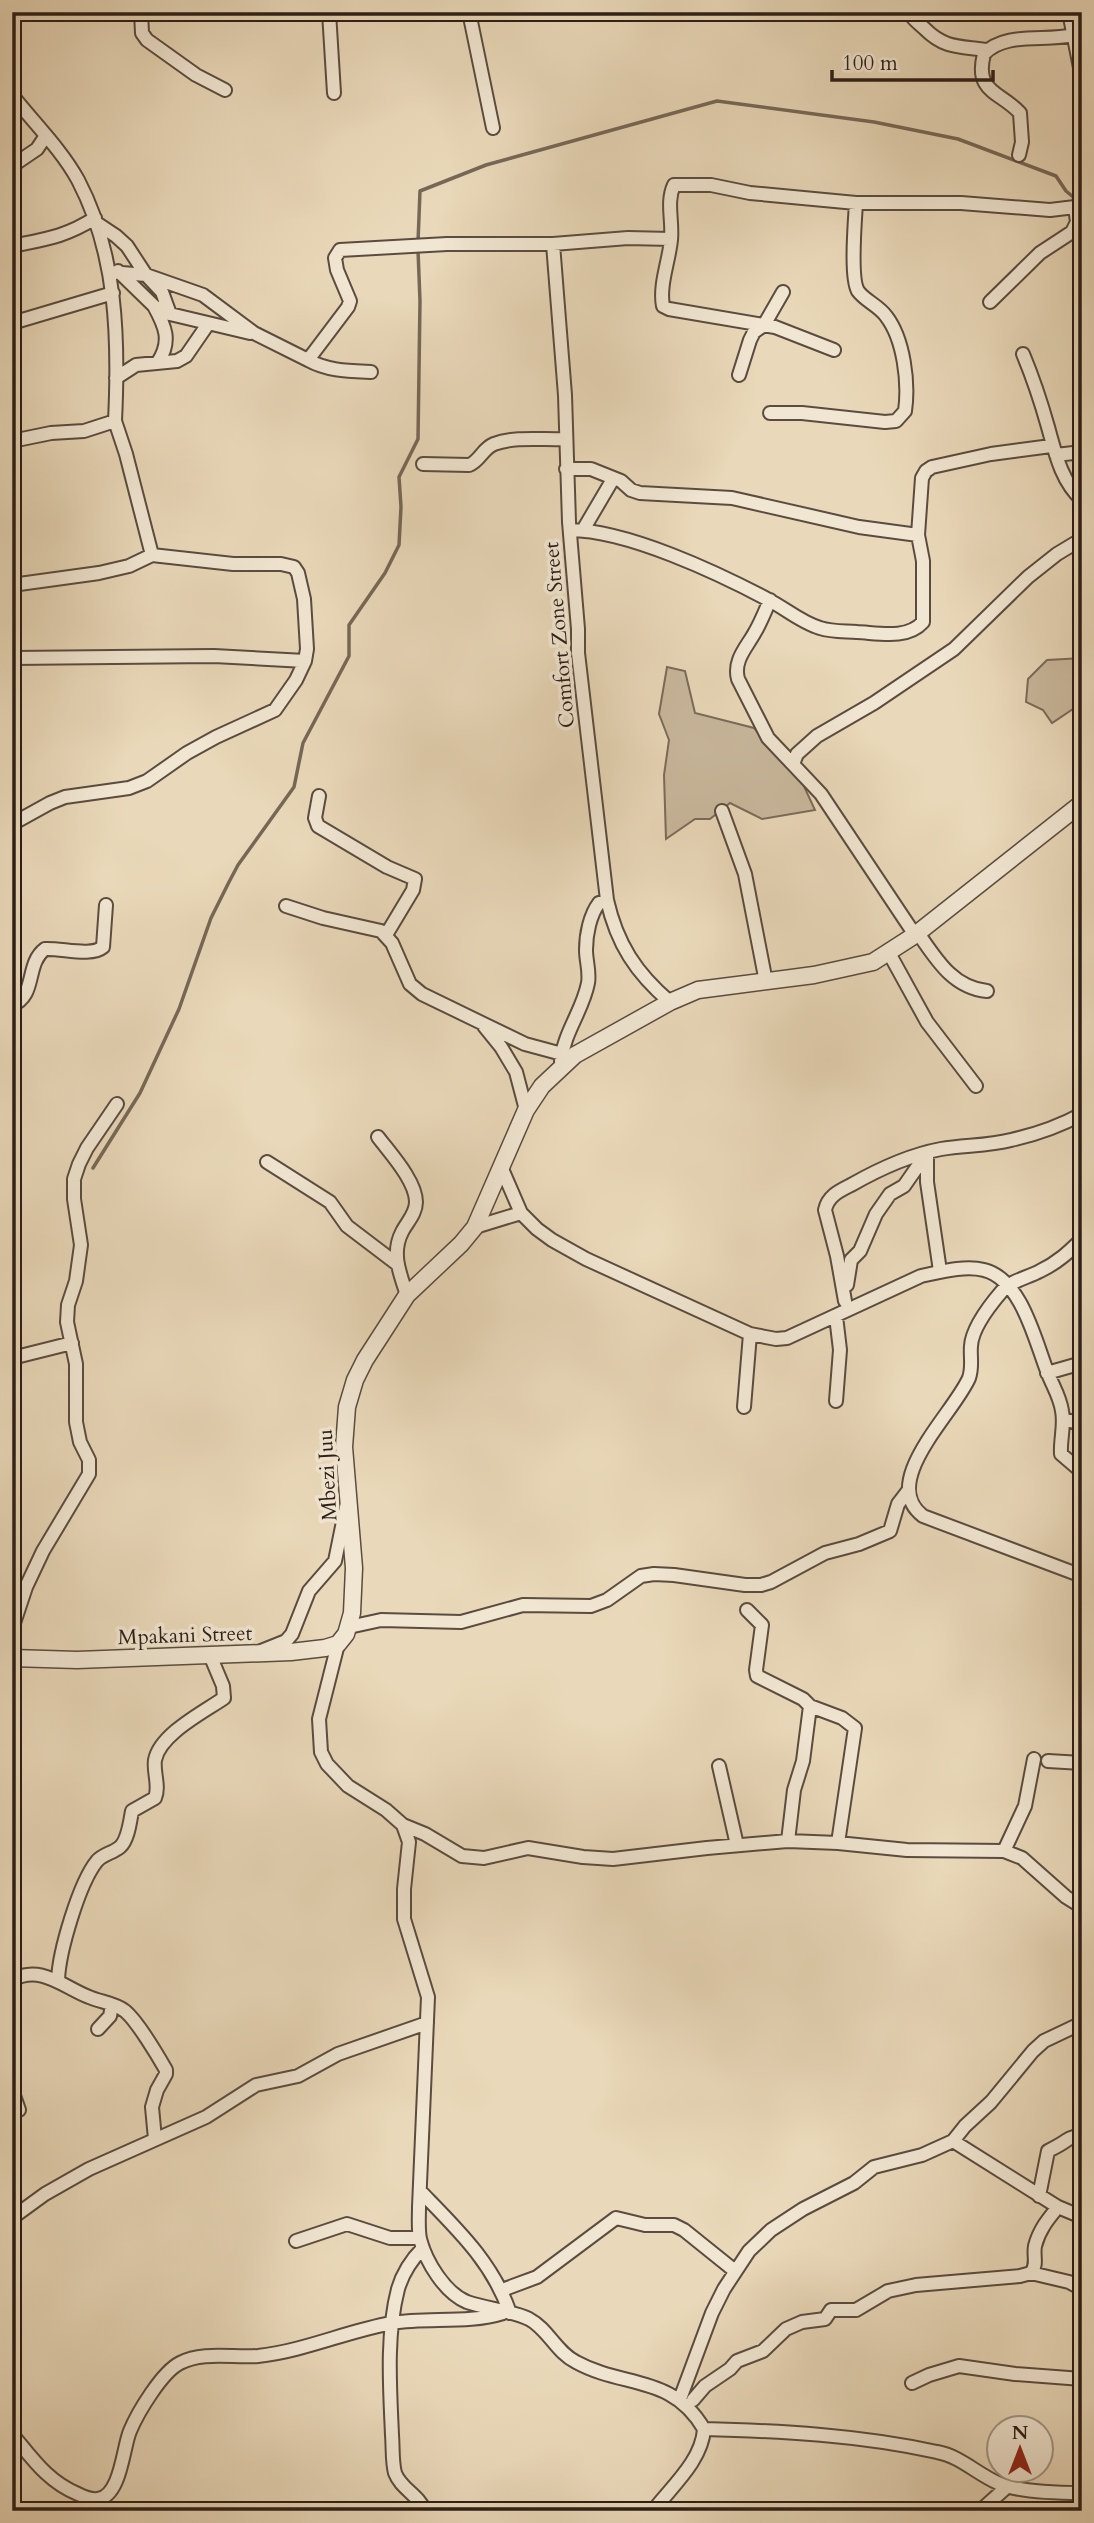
<svg xmlns="http://www.w3.org/2000/svg" width="1094" height="2523" viewBox="0 0 1094 2523" font-family="Cardo,serif">
<style>
.green{fill:#c9b89d;stroke:#7a6b5a;stroke-width:2}
.lines{fill:none;stroke-linecap:round;stroke-linejoin:round}
.stream{stroke:#766857;stroke-width:3.5}
.minor-casing{stroke:#5a4c40;stroke-width:16}
.tertiary-casing{stroke:#5a4c40;stroke-width:19}
.minor{stroke:#f1e6d2;stroke-width:12}
.tertiary{stroke:#f1e6d2;stroke-width:16}
.labels{text-anchor:middle;stroke-width:7;stroke-linejoin:round;paint-order:stroke}
.street-label{font-size:21px;fill:#2b1e17;stroke:#f1e6d2}
</style>
<rect width="100%" height="100%" fill="#e9d8b9"/>
<filter id="stains"><feTurbulence type="fractalNoise" baseFrequency=".00286" numOctaves="4"/><feColorMatrix values="0 0 0 0 .2 0 0 0 0 .09 0 0 0 0 .02 0 0 0 .5 -.17"/></filter>
<radialGradient id="worn" r=".72"><stop offset=".6" stop-color="#630" stop-opacity="0"/><stop offset="1" stop-color="#630" stop-opacity=".3"/></radialGradient>
<path class="green" d="M1082,658V703L1052,723L1043,710L1026,702L1028,679L1047,660Z
M667,667L685,671L695,713L754,728L802,782L815,810L762,819L730,803L710,819H695L666,839L664,775L669,740L659,714Z"/>
<g class="lines">
<path class="stream" d="M418,242L420,191L486,165L717,101L874,122L958,139L1056,176L1066,191L1078,201
M93,1168L140,1093L179,1009L211,918L229,882L238,865L294,787L303,743L349,656V625L385,573L399,545L401,507L399,477L418,439L420,301L418,250"/>
<defs>
<path id="minor" d="M141,12L142,33L147,40L196,75L225,90
M329,12L334,93
M469,12L493,128
M909,12C913,20 919,23 925,29C945,49 960,46 987,50
M1069,12L1082,78
M12,95C34,123 61,149 78,180C117,254 119,339 115,421L84,431L51,433L12,441
M1019,155L1022,142L1020,113C1000,91 974,93 984,54C1005,31 1046,42 1073,35
M12,166L37,149L45,137
M98,224L116,236L127,246L146,275L162,292L170,314
M553,244L565,395L569,522L578,629V653L607,900C617,944 636,973 670,1002
M12,246C46,239 65,237 95,218
M118,271L154,306L170,314L250,333
M110,272L146,275L203,295L254,333L308,360L348,307L350,301L337,270L335,258L340,250L447,244H553L628,238L671,239
M990,302L1040,253L1072,232L1077,222L1075,207
M154,306C165,326 172,341 158,362
M12,323L113,293
M834,350L775,327L669,309L663,306C659,285 669,261 671,240C673,221 666,202 674,185H711L750,193L856,203H961L1050,210L1075,207L1082,200
M1023,354C1033,378 1041,402 1048,427C1055,452 1061,481 1082,500
M308,360C328,371 348,371 371,372
M739,375L750,340L754,332L764,325L783,292
M116,378L136,365L177,361L186,356L208,324
M770,413H802L885,422L896,421L905,411C909,383 904,339 886,316C879,306 864,300 858,291C850,278 855,220 856,203
M1056,455L1082,452
M423,464L469,465C480,461 482,449 494,444C515,436 543,440 565,439
M566,469H591L621,481L631,490L640,493L732,498L859,527L918,535
M570,530C627,530 718,573 769,600C786,609 802,623 820,628C832,632 845,631 857,632C878,633 907,640 923,622V561L918,535L922,478L926,471L932,467L991,454L1051,446
M583,530L613,479
M12,585L99,573L129,566L152,555
M770,600C765,611 761,622 755,632C747,647 733,660 738,679L768,738L821,794L915,935
M12,658L214,656L305,661
M793,764L797,754L817,736L874,703L954,649L1028,577L1057,554L1082,539
M319,796L315,818L318,826L387,867L415,879L413,890L386,935
M722,811L745,874L766,982
M12,824L50,803L65,797L129,788L147,781L187,753L216,737L275,710L296,680L305,661L307,649L304,599L298,573L294,567L281,564H233L152,555L126,454L115,421
M286,906L323,918L381,931L392,943L410,984L422,994L525,1044L562,1054
M918,933C936,959 953,988 987,991
M889,953L927,1022L976,1086
M12,1005C37,996 25,964 45,949C62,948 91,957 103,947L106,905
M484,1026L501,1047L516,1072L526,1110
M561,1061C564,1032 583,1010 588,983C590,972 586,961 586,950C586,934 590,915 599,903L607,900
M378,1137C390,1153 416,1181 416,1202C416,1214 407,1222 402,1232C391,1253 400,1274 407,1295
M927,1153V1182L940,1271
M267,1162L330,1202L347,1226L397,1264
M502,1169L521,1213L537,1229L552,1240L586,1259L750,1334L776,1339L787,1338L921,1276C940,1272 965,1265 984,1270C1021,1279 1035,1340 1047,1371C1052,1385 1060,1396 1062,1411C1065,1425 1060,1440 1061,1454L1082,1472
M475,1227L521,1213
M1082,1239C1069,1252 1057,1263 1040,1271C1027,1278 1012,1280 1002,1291C990,1305 972,1328 971,1346C970,1357 973,1367 969,1378C954,1413 878,1482 923,1516L1082,1576
M847,1285L851,1260L860,1251L876,1214L890,1194L904,1186L927,1153
M845,1301L837,1256L825,1210C828,1196 839,1191 851,1185C879,1169 909,1155 941,1149C964,1145 988,1146 1011,1140C1038,1134 1058,1127 1082,1114
M836,1316L840,1350L836,1401
M12,1358L72,1343
M1047,1373L1082,1363
M744,1407L750,1334
M1063,1419L1082,1424
M747,1610L762,1625L756,1670L757,1676L803,1699L810,1706L803,1761L794,1790L788,1841
M349,1627L381,1620L461,1622L523,1605L591,1606L607,1600L641,1576L654,1574L674,1575L745,1585H761L771,1582L825,1553L859,1544L890,1531L898,1504L908,1491
M12,1629L26,1587L43,1551L89,1474V1460L80,1442L76,1422V1364L67,1322L68,1305L76,1281L81,1245L74,1199V1179L79,1164L87,1148L117,1104
M338,1644L319,1719L321,1752L327,1764L348,1786L386,1810L403,1825L425,1834L462,1856L484,1858L528,1848L583,1857L613,1859L707,1848L788,1841L838,1843L907,1850L1004,1851L1022,1858L1066,1897L1082,1907
M261,1651L286,1641L292,1634L309,1591L335,1561L346,1507
M810,1706L842,1718L855,1728L838,1843
M1048,1761L1082,1763
M719,1766L737,1845
M403,1825L409,1842L404,1889V1919L428,1997L419,2207C419,2218 418,2229 420,2239C426,2262 445,2293 467,2302C487,2309 510,2310 529,2319C548,2329 556,2352 576,2362C623,2388 672,2374 704,2429
M1004,1851L1025,1806L1034,1759
M12,1980C41,1964 63,1987 89,1997C100,2002 115,2003 125,2011C137,2021 158,2056 166,2070V2074L157,2090L152,2107L155,2139
M58,1980C59,1952 79,1883 97,1861C103,1854 113,1853 120,1847C128,1840 130,1822 132,1811L155,1798C160,1786 153,1772 155,1760C160,1734 204,1712 224,1698L223,1686L210,1655
M98,2029L110,2016L112,2005
M12,2090L19,2110
M953,2141L1058,2207L1082,2217
M421,2192C457,2229 493,2263 510,2313
M1039,2196L1048,2151C1056,2147 1060,2145 1067,2140C1072,2136 1076,2138 1082,2133
M12,2218L45,2194L89,2169L206,2117L256,2085L298,2076L338,2054L427,2023
M296,2241L347,2224L390,2238H420
M423,2248C411,2260 403,2272 398,2289C386,2335 390,2388 392,2435C393,2447 392,2462 395,2473C401,2489 419,2495 425,2511
M1031,2273L1069,2282L1082,2289
M502,2290L537,2277L616,2218L645,2225H674L684,2230L735,2271
M912,2383L929,2375L959,2366L1015,2374L1082,2379
M680,2399L712,2313L724,2289L749,2251L771,2230L803,2209L854,2183L874,2167L922,2155L953,2141L965,2126L991,2102L1033,2051L1044,2041L1082,2023
M693,2400L705,2386L730,2369L737,2361L763,2351L786,2329L802,2322L825,2319L831,2310H856L888,2291L916,2285L1020,2276L1031,2273C1038,2264 1033,2256 1035,2246C1039,2230 1048,2219 1058,2207
M704,2429C781,2431 860,2435 937,2452C960,2456 977,2474 998,2483C1017,2492 1059,2493 1082,2493
M12,2434C32,2458 48,2482 78,2494C84,2497 91,2500 98,2499C121,2496 123,2447 130,2431C138,2412 162,2372 180,2363C203,2351 233,2358 258,2356C304,2351 347,2331 392,2323C428,2317 468,2324 503,2313
M653,2511C671,2487 702,2461 704,2429
M980,2511L1009,2485"/>
<path id="tertiary" d="M12,1658L77,1660L291,1652L325,1648L338,1644L346,1634L352,1613L354,1568L344,1447L347,1407L355,1380L365,1360L407,1295L461,1244L475,1227L526,1110L542,1086L575,1055L670,1002L698,990L814,975L873,962L915,935L1082,803"/>
</defs>
<use href="#minor" class="minor-casing"/>
<use href="#tertiary" class="tertiary-casing"/>
<use href="#minor" class="minor"/>
<use href="#tertiary" class="tertiary"/>
</g>
<g class="labels">
<g class="street-label">
<text transform="translate(559 635) rotate(-95)" y="7">Comfort Zone Street</text>
<text transform="translate(327 1475) rotate(-93)" y="7">Mbezi Juu</text>
<text transform="translate(185 1635) rotate(-2)" y="7">Mpakani Street</text>
</g>
</g>
<rect width="1094" height="2523" fill="none" stroke="#e9d8b9" stroke-width="42"/>
<rect x="14" y="14" width="1066" height="2495" fill="none" stroke="#2b1e17" stroke-width="3.5"/>
<rect x="21" y="21" width="1052" height="2481" fill="none" stroke="#2b1e17" stroke-width="2"/>
<g transform="translate(1020 2449)"><circle r="33" fill="#f1e6d2" stroke="#a29687" stroke-width="2"/>
<path d="M0-5L12 26L0 18L-12 26Z" fill="#8f2418"/>
<text y="-10" font-size="19" font-weight="bold" text-anchor="middle" fill="#2b1e17">N</text>
</g>
<path d="M832 70v10h161v-10" fill="none" stroke="#2b1e17" stroke-width="3.5"/>
<text x="842" y="70" font-size="21" fill="#2b1e17" stroke="#f1e6d2" stroke-width="5" paint-order="stroke">100 m</text>
<rect width="100%" height="100%" filter="url(#stains)"/>
<rect width="100%" height="100%" fill="url(#worn)"/>
</svg>
